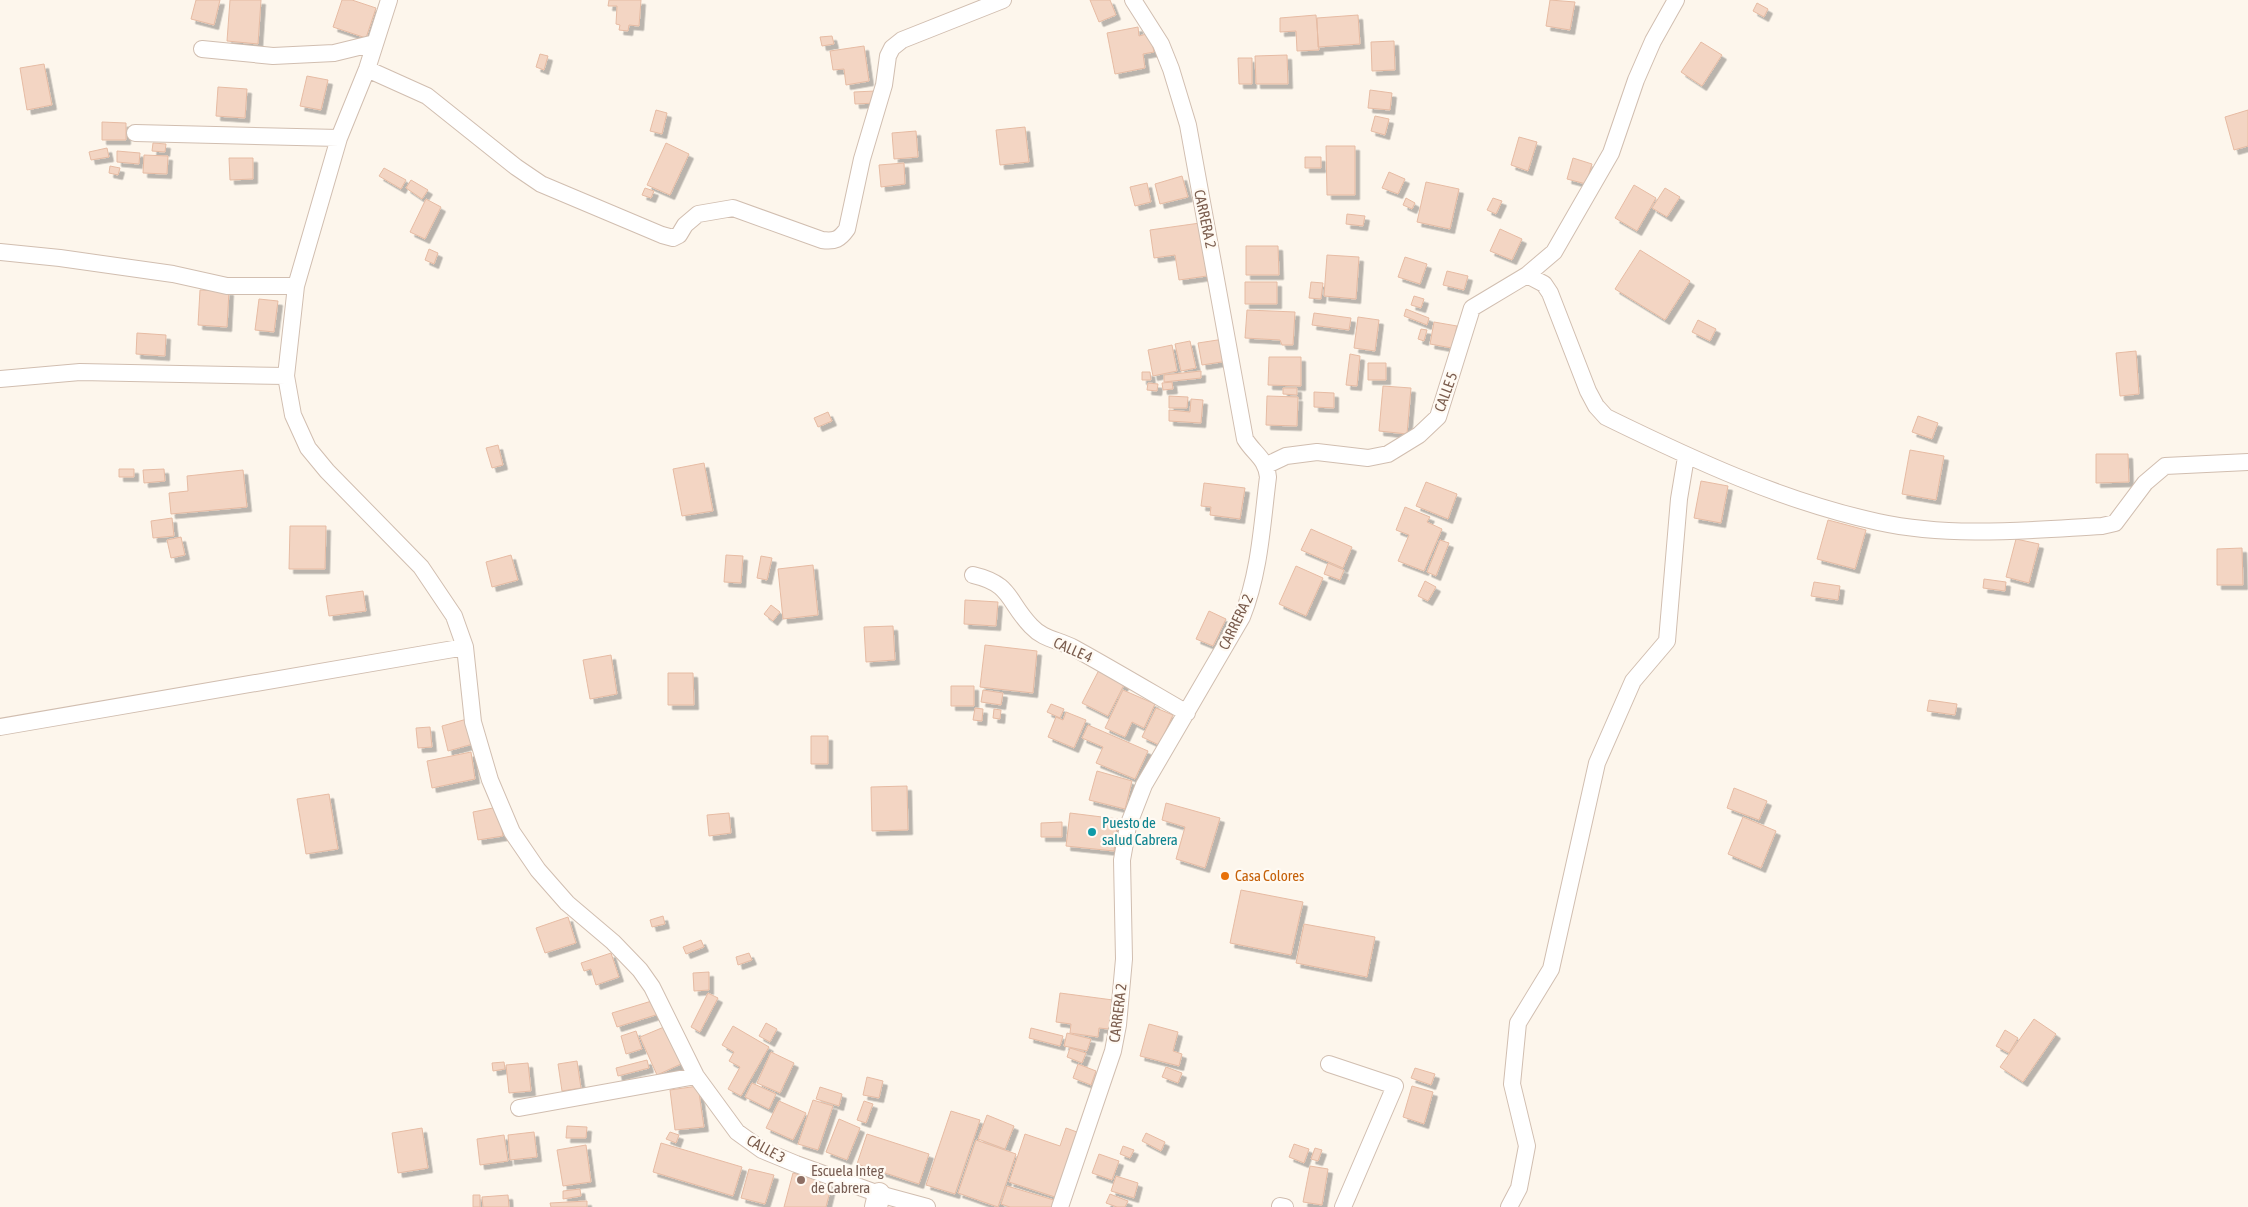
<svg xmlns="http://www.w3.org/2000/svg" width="2248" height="1207" viewBox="0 0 2248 1207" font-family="'Asap Condensed',sans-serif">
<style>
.building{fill:#f3d5c3;stroke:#e6bba3;filter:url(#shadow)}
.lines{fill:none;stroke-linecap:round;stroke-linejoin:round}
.street-casing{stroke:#d1beb0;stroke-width:18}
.secondary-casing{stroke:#d6c0b0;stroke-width:24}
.street{stroke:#fff;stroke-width:16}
.secondary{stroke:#fff;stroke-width:22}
.culture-dot{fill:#0f9aa8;stroke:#fffaf3;stroke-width:2}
.food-dot{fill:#e8710a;stroke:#fffaf3;stroke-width:2}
.education-dot{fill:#8d6e63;stroke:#fffaf3;stroke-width:2}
.labels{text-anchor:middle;stroke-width:4.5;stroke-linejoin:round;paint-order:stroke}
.street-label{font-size:15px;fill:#7a5c4d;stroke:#fffaf3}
.culture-label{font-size:15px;fill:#0d838f;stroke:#fffaf3;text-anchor:start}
.food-label{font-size:15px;fill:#c56008;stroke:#fffaf3;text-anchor:start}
.education-label{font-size:15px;fill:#785e54;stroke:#fffaf3;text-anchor:start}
</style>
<defs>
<filter id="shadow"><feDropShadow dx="4.5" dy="4.5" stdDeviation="0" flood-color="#0004"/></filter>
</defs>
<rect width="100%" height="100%" fill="#fdf6ec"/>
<path class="building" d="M196,0H220L214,25L191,19Z
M230,0H261L258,44L227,41Z
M342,0H352L376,8L366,38L333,27Z
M609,0H641L639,26L629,25L628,31L619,30L620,25L616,24L617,6H608Z
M1090,0H1110L1116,15L1099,22Z
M1550,0L1575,2L1570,30L1546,26Z
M1757,3L1768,9L1764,17L1753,11Z
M1316,15L1319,50L1297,51L1296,31L1280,32V18Z
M1358,15L1360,44L1318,47L1317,18Z
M1138,27L1139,36L1150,33L1154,52L1143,54L1145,68L1115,74L1107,33Z
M832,36L834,44L822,46L820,37Z
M1394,41L1395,70L1372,71L1371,42Z
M1701,42L1722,55L1702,86L1681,72Z
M864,46L869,81L846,85L844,69L833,70L830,51Z
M540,54L548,56L544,70L536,67Z
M1287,55L1288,84H1256L1255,56Z
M1238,58H1252V84H1239Z
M44,64L52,105L27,110L20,68Z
M307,76L328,80L321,110L300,106Z
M218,87L247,89L245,118L216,116Z
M1370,90L1392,93L1390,110L1368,108Z
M875,91L876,103L855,104L854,92Z
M656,110L667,113L662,134L650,131Z
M2248,110V146L2234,150L2225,117Z
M1375,116L1389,119L1385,135L1371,131Z
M102,122L126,123V140H102Z
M1025,127L1029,162L1000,165L996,130Z
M916,131L918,157L894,159L892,133Z
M1519,137L1537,142L1528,171L1511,165Z
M153,143L166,144L165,152L152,151Z
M666,143L689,154L670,195L647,185Z
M1326,146H1355V195H1327Z
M107,148L109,157L91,160L89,152Z
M117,151L140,153L139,164L117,162Z
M144,155L168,156L167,174L143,173Z
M1305,157H1321V168H1305Z
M229,158H253V179L230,180Z
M1573,158L1592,164L1586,184L1567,179Z
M904,163L905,184L881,187L879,165Z
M110,166L120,168L118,175L109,173Z
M384,168L406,180L401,189L379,176Z
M1389,172L1405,179L1398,194L1382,188Z
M1182,176L1188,197L1160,204L1155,184Z
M411,180L428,190L422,199L406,188Z
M1426,182L1459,189L1450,229L1417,222Z
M1147,183L1151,202L1135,206L1130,187Z
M1634,185L1656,198L1637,231L1615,218Z
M645,188L654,191L651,198L642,195Z
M1665,188L1680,197L1667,217L1652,208Z
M1406,198L1415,203L1412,209L1403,205Z
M1493,198L1502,201L1496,214L1487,210Z
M426,199L441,207L425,239L410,232Z
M1347,214L1365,216L1363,226L1346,224Z
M1200,223L1207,276L1179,280L1175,255L1154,258L1150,230Z
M1500,229L1522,239L1512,260L1490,251Z
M1246,246H1278L1279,275H1246Z
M429,249L438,253L434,264L425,260Z
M1640,250L1690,281L1665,320L1615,289Z
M1327,255L1359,257L1356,299L1324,296Z
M1405,257L1427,264L1420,284L1398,277Z
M1447,271L1468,276L1464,290L1443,285Z
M1245,282H1277V304H1245Z
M1311,282L1323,283L1321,299L1309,298Z
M200,290L229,291L227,327L198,325Z
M1414,296L1424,299L1421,308L1411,305Z
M259,299L278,301L274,332L255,330Z
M1406,309L1429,318L1427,325L1404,316Z
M1247,310L1295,312L1293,345H1282L1280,340L1245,338Z
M1314,313L1351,318L1349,330L1312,325Z
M1358,317L1379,320L1375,351L1354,348Z
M1698,320L1716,329L1710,341L1692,332Z
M1434,322L1457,326L1452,348L1430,344Z
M1421,329L1427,330L1424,341L1418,339Z
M137,333L166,335L165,356L136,354Z
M1224,339L1228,361L1202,365L1198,343Z
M1190,341L1196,368L1181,371L1175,344Z
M1172,345L1177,371L1153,376L1148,350Z
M2136,351L2139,394L2120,396L2116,353Z
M1350,354L1360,356L1357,386L1346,385Z
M1269,357H1301V386L1268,385Z
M1368,363H1386V380H1368Z
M1201,371V378L1164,382V375Z
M1142,372H1150L1151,380H1142Z
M1172,382L1173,389L1163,390L1162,383Z
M1148,383L1158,384L1157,391L1147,390Z
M1383,386L1411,388L1407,434L1379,431Z
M1283,388H1297V395L1283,394Z
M1314,392L1334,393V408L1314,407Z
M1169,396L1188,397L1187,408H1169Z
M1267,396L1298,397L1297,426L1266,425Z
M1191,399L1203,400L1201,423L1169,421V410L1190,412Z
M828,412L832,421L818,427L814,418Z
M1918,416L1938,423L1932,439L1912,432Z
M498,445L503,465L492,468L486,448Z
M1910,450L1944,456L1936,500L1902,494Z
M2096,454H2128L2129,482L2096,483Z
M704,463L713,511L682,516L673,469Z
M119,469H134V477H119Z
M164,469L165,481L144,483L143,470Z
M243,470L247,507L171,514L169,493L188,491L187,476Z
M1701,481L1728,486L1721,523L1694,518Z
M1426,482L1457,494L1448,519L1416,506Z
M1204,483L1245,488L1240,519L1210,515L1211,507L1201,506Z
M1405,507L1430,517L1427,522L1442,529L1424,571L1398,561L1409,535L1396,530Z
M172,518L174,536L153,538L151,521Z
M1828,520L1866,530L1855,569L1817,559Z
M290,526H326L325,569H289Z
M1311,529L1352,547L1343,568L1301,550Z
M181,537L185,555L171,558L167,540Z
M2016,539L2039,544L2029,583L2006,577Z
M1440,540L1449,543L1436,576L1427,572Z
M2242,548L2243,585H2217V549Z
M511,555L518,580L492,587L486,562Z
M726,555L743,556L741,583L724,582Z
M761,556L772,558L767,580L757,578Z
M1328,563L1344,570L1340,580L1324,574Z
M813,565L818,615L783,619L778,569Z
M1296,566L1323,578L1306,616L1279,604Z
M1984,579L2006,582L2005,591L1983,588Z
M1425,581L1436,587L1428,601L1418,596Z
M1814,582L1840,586L1838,600L1811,596Z
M363,591L366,611L329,616L326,596Z
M965,600L998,602L996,626L964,624Z
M771,605L780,612L773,621L764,614Z
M1209,611L1226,619L1213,646L1196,639Z
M893,626L895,660L866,662L864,627Z
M985,645L1037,651L1033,693L980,687Z
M611,655L617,694L590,699L583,660Z
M1100,668L1126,681L1108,716L1082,703Z
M668,673H693L694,705H668Z
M951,686H974V706H951Z
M983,690L1003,693L1001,705L981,702Z
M1123,690L1155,704L1144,728L1132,722L1125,737L1105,728Z
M1929,700L1957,704L1955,715L1927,711Z
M1051,704L1064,709L1060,718L1047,712Z
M975,708L983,709L982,721L973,720Z
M1156,708L1173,715L1159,745L1142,737Z
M994,709L1001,710L1000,719L993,718Z
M1066,712L1086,720L1074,748L1048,737L1056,717L1063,720Z
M467,719L473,744L448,751L442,726Z
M1088,725L1148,751L1135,779L1096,763L1103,747L1082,738Z
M430,727L432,747L418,748L416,728Z
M811,736H828V764H811Z
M471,752L475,779L432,788L427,761Z
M1097,771L1132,781L1125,809L1089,800Z
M907,786L908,830L872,831L871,787Z
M1734,788L1767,801L1759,820L1727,808Z
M329,794L338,849L306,854L297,799Z
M1166,803L1220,818L1205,868L1176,859L1185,827L1162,820Z
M498,807L503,836L478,840L473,812Z
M729,813L731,833L709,836L707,815Z
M1070,813L1118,819L1114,851L1066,846Z
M1743,817L1776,831L1761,868L1728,854Z
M1062,822V837H1041V823Z
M1241,890L1303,902L1291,955L1230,943Z
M663,916L665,924L652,927L650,920Z
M568,917L576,943L545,953L536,928Z
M1304,924L1375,937L1367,977L1296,963Z
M701,940L704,947L686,954L683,947Z
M611,953L619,977L596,985L591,969L584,971L581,963Z
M749,953L752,960L738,965L736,957Z
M709,972V990L694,991L693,973Z
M708,993L718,998L700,1032L691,1027Z
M1060,993L1113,1000L1109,1029L1099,1028L1098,1037L1070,1033L1071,1024L1056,1022Z
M655,1000L659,1014L617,1027L612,1013Z
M2034,1019L2056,1034L2023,1082L2000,1067Z
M766,1023L777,1029L770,1042L759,1036Z
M1149,1024L1178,1032L1173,1051L1182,1054L1179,1066L1140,1056Z
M733,1026L769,1047L741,1096L728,1089L740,1067L729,1061L734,1052L722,1045Z
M664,1027L681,1064L657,1075L640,1037Z
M1031,1028L1063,1036L1060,1046L1029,1038Z
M2005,1030L2018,1038L2009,1053L1996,1046Z
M636,1031L642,1049L626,1054L621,1036Z
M1067,1033L1091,1039L1087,1051L1064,1046Z
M1070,1048L1086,1053L1082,1063L1067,1057Z
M771,1052L794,1063L780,1093L757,1083Z
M647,1060L649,1068L618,1076L616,1068Z
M577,1061L581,1088L562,1091L558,1064Z
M504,1062L505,1069L493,1071L492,1063Z
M528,1063L531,1091L509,1093L506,1065Z
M1078,1064L1096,1071L1091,1085L1073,1078Z
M1166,1067L1182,1073L1178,1083L1162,1077Z
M1415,1068L1435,1074L1431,1085L1411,1078Z
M867,1077L883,1081L879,1098L863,1095Z
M752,1083L776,1094L769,1109L745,1097Z
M698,1086L704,1127L675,1130L670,1090Z
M1412,1086L1433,1092L1424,1124L1403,1117Z
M820,1087L842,1094L839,1106L816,1099Z
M813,1100L833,1106L818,1150L798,1144Z
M779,1101L806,1113L793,1140L766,1128Z
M864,1101L873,1104L866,1123L857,1120Z
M951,1111L980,1120L955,1194L926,1185Z
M987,1115L1014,1126L1005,1149L978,1139Z
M839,1119L860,1128L847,1160L826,1152Z
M567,1126L587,1127L586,1138H566Z
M422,1128L428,1168L398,1173L392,1133Z
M1066,1128L1077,1132L1055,1197L1009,1182L1025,1134L1060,1146Z
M534,1132L537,1157L510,1160L508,1135Z
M670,1132L679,1135L676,1143L666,1139Z
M1146,1133L1165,1142L1161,1151L1142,1141Z
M867,1134L929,1154L919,1184L857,1164Z
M504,1135L508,1161L480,1165L477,1139Z
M976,1140L1016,1154L998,1207L958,1193Z
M661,1143L742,1167L733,1196L653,1172Z
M1294,1144L1309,1149L1304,1163L1289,1157Z
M586,1145L591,1182L563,1186L557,1150Z
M1123,1146L1134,1150L1130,1158L1120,1154Z
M1315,1148L1322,1150L1318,1161L1311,1159Z
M1099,1154L1119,1161L1112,1180L1092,1173Z
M1310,1166L1328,1169L1322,1205L1303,1202Z
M749,1169L774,1175L765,1204L741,1198Z
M793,1173L832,1183L826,1207H784Z
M1116,1176L1138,1183L1134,1198L1111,1191Z
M1007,1186L1054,1200L1052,1207H1010L1001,1204Z
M580,1189L581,1196L563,1199V1191Z
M1110,1194L1128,1201L1125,1207H1117L1106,1203Z
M473,1195H480V1207H473Z
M508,1195L509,1207H483L482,1197Z
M587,1201V1207H551L550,1203Z"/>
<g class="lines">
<defs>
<path id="street" d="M389,0L367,69L339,138L296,286L286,376L293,415L308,448L327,471L421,567L454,616L465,647L473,722L490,780L512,832L538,870L567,903L613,942L640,970L652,987L696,1076L737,1132L762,1150L796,1164L879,1194L927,1207
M202,49L273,56L334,53L375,43
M367,69L427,96L516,167L541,184L662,235L673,238L679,235L685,225L698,214L733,208L822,240C835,242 840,239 847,229L862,159L884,85L888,56L892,48L902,40L1003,0
M135,133L339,138
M0,252L60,258L173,274L227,286H296
M1527,275L1544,284L1550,293L1588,391L1596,406L1606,417C1694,460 1782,501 1878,522C1951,538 2029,530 2102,526L2115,523L2145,483L2165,466L2248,462
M0,379L80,372L286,376
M1267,465L1286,456L1317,452L1368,458L1388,454L1419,435L1438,417L1472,308L1527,275L1554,252L1611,153L1636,80L1653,41L1676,0
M973,575C1012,584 1007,601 1031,626C1044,640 1057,639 1074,648C1112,669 1149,691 1187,713
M0,727L465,647
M1329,1064L1395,1086L1343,1207
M519,1108L696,1076
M1280,1206L1285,1207
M1060,1207L1113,1051L1118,1025L1124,959L1122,860L1128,826L1144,785L1242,617C1260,572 1262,524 1268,477C1266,458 1254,454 1245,439L1188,125L1171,69L1161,44L1133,0
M1509,1207L1519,1188L1527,1146L1512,1084L1518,1023L1551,969L1597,763L1633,681L1667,641L1679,499L1686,457"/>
<path id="secondary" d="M876,1207L879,1194"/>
</defs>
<use href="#street" class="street-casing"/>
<use href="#secondary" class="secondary-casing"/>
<use href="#street" class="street"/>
<use href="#secondary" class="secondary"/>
</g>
<circle class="culture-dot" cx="1092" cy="832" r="5"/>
<circle class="food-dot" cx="1225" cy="876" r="5"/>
<circle class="education-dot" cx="801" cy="1180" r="5"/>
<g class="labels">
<g class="street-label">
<text transform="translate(1205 219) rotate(78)" y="5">CARRERA 2</text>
<text transform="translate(1446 392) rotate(-70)" y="5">CALLE 5</text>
<text transform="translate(1236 622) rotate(-64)" y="5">CARRERA 2</text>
<text transform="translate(1073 650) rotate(24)" y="5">CALLE 4</text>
<text transform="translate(1118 1013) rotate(-83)" y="5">CARRERA 2</text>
<text transform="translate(766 1149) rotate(29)" y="5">CALLE 3</text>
</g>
<g class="culture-label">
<text x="1102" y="828">Puesto de<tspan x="1102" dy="17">salud Cabrera</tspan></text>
</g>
<g class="food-label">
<text x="1235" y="881">Casa Colores</text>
</g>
<g class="education-label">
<text x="811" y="1176">Escuela Integ<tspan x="811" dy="17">de Cabrera</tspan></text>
</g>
</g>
</svg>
